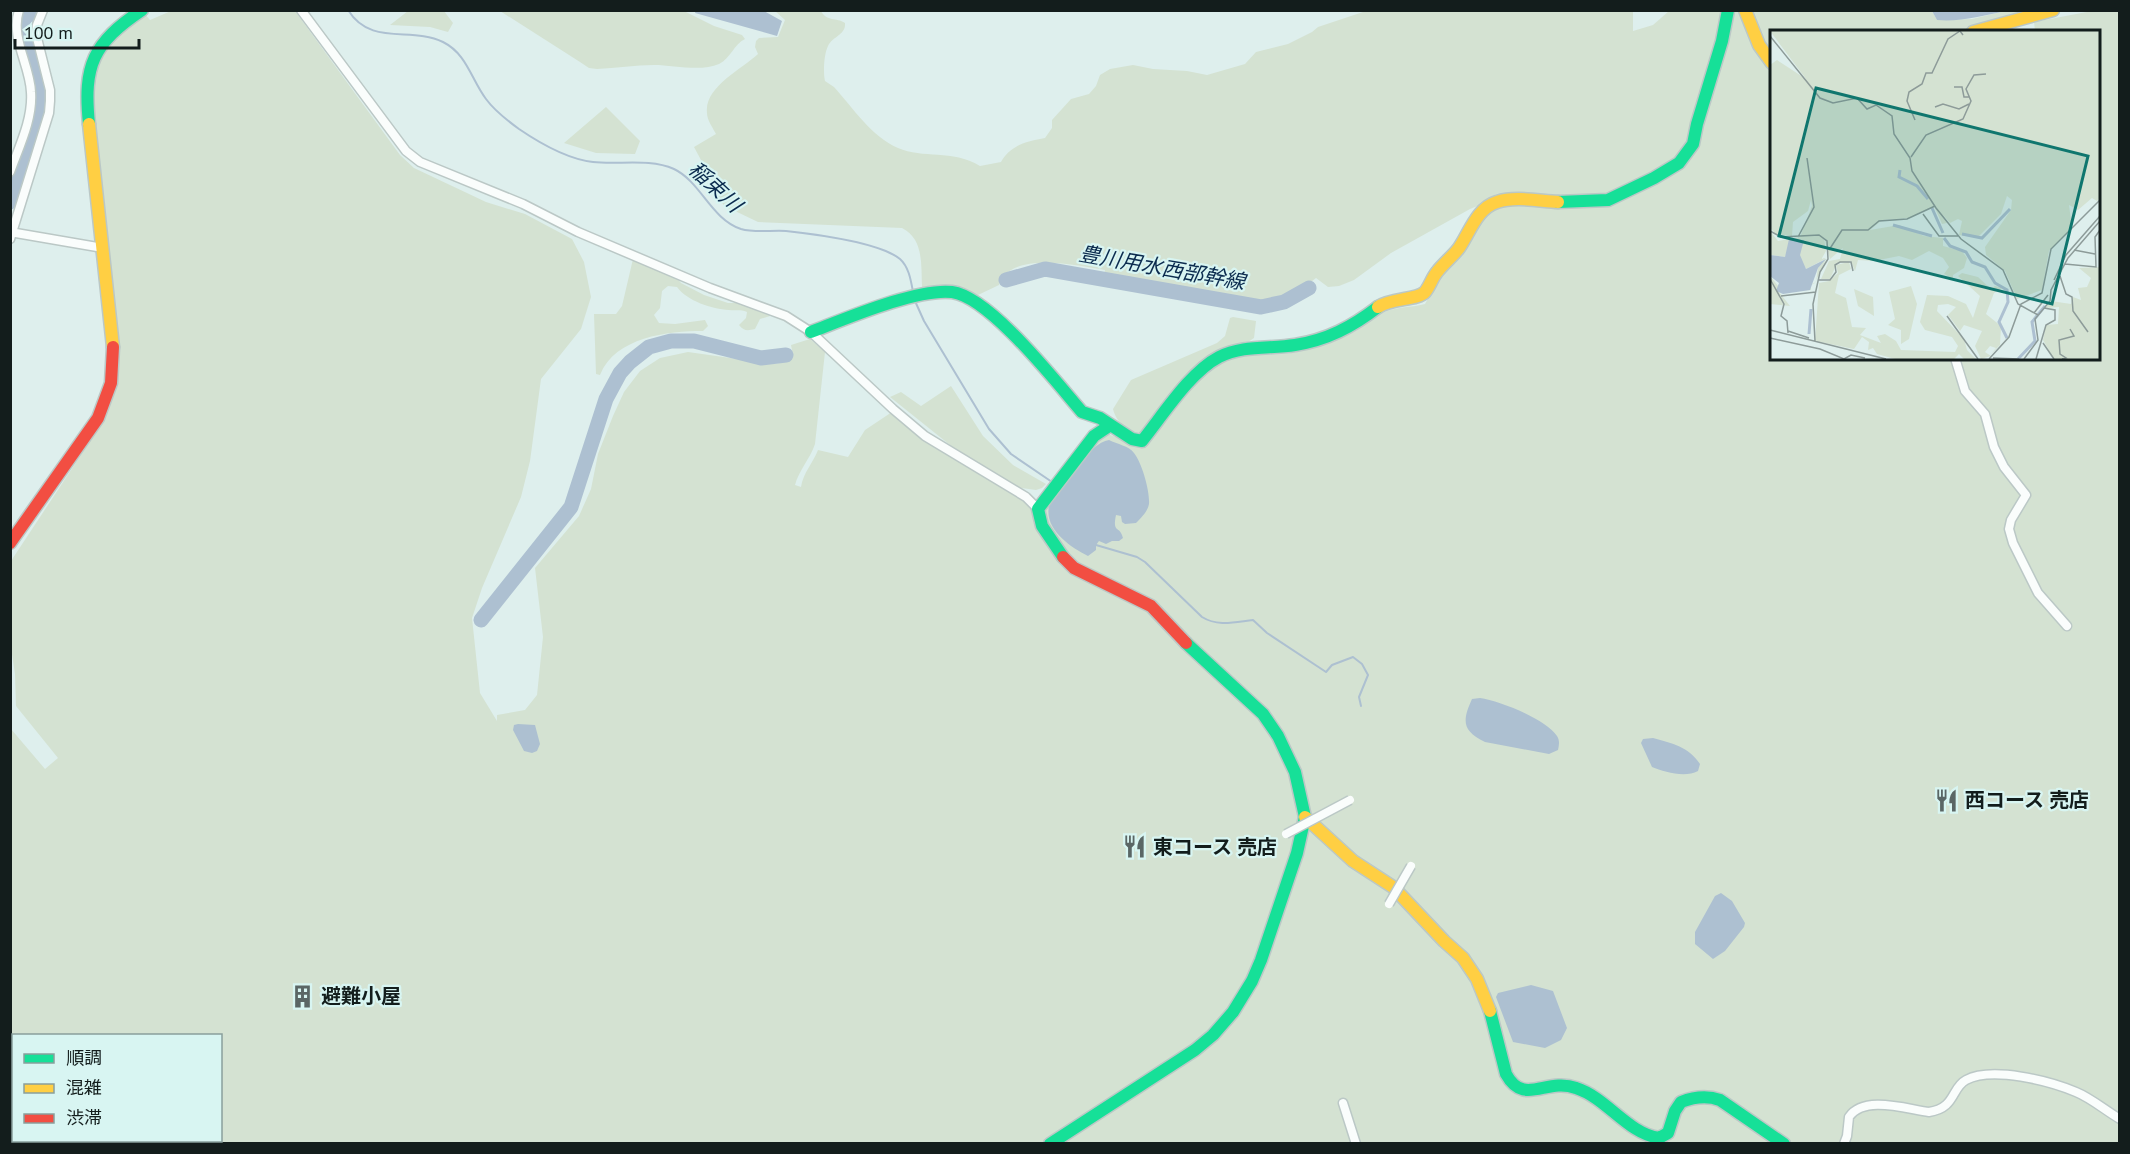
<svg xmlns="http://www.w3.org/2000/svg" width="2130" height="1154" viewBox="0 0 2130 1154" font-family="'PT Sans','Noto Sans JP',sans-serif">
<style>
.green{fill:#d4e2d2;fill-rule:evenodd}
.water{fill:#adc0d1}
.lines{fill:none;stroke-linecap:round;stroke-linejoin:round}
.stream{stroke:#adc0d1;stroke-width:2}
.river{stroke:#adc0d1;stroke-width:15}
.street-casing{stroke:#bbc8c6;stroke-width:11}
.fast-casing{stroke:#bbc8c6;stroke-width:15}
.slow-casing{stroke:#bbc8c6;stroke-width:15}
.jam-casing{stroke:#bbc8c6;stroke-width:15}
.street{stroke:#fafdfc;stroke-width:8}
.fast{stroke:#16e098;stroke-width:12}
.slow{stroke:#ffcf43;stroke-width:12}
.jam{stroke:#f24e42;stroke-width:12}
.street-bridge-casing{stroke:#bbc8c6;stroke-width:11;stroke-linecap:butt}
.street-bridge{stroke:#fafdfc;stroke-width:8}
.labels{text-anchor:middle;stroke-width:4.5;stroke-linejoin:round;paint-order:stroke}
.poi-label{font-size:20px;font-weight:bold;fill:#131d1c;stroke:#d8f5f2;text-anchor:start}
.water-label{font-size:21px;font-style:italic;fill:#0b2b4e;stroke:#d8f5f2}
.inset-river{fill:none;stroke:#adc0d1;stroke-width:3}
.inset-road{fill:none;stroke:#8d9b99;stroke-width:1.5}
.view{fill:#0f766e;fill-opacity:0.15;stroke:#0f766e;stroke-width:3}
.inset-edge{fill:none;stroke:#131d1c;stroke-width:3}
</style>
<rect width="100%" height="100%" fill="#deefed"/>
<path class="green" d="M171,11H295L400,155L414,168L486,202L525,214L572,239L584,262L591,297L581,329L541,379L530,461L521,497L482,588L472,618L480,693L497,721V715L525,710L537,695L543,637L535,568L579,516L591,489L598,454L613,416L624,392L640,371L660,358L688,352L773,364L780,363L793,355L791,345L810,339L825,352L815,444C810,459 799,470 795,485L801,487C803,473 813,463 818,450L848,457L865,430L892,412L1024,500L1034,512L1102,432L1144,447C1169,421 1189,379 1220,362C1245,349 1272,358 1297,352C1314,348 1334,342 1350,334C1361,329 1370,319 1380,314C1395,306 1410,308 1425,304L1436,284L1464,251L1480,220L1493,209L1502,205H1593L1686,160L1733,11H1741L1771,68L1772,358H2098V32L2035,31L2034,22L2092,11H2119V1143L11,1144V729L45,769L58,758L16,706L15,674L10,641L11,561L104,420L115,387L120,345L96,156L92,83L97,64L106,46L121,29L144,13L150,20ZM14,1036H220V1140H14Z
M408,11H444L453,23L448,32L430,27L390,25Z
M500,11H684L714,26L742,35L745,39C734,44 731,58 719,64C701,72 673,65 654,65C635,65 616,68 597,69L589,68L580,62Z
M775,11H821C827,22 836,17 845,23C846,35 833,36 828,46C824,54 823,72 825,81L834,87C853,108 872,137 898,148C923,159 952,149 980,166L1001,162C1010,145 1028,141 1045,138L1052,128V120L1071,99L1089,94L1096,86L1100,75L1110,69L1133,65L1153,69L1187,71L1207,75L1245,64L1256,52L1288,44L1312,32L1318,27L1366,11H1633V31L1653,25L1669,11H1725L1692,135L1676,162L1613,195L1490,201L1470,209L1391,253L1354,280L1339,286L1328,287L1316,278C1297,293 1281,304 1255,304L1104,276L1105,270C1079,266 1010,250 999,285L978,295L948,285L922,287C921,265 924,239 902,228L758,222L733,210L727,209L708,186L701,160L694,147L716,134C713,128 707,120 707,113C704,87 742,69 758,54L755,47L756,41L759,38L778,37L785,20Z
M1751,11H1932L1937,20L1972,19L2005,11H2043L1958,31L1772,32L1771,56L1761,41Z
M606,107L640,141L635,154L596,153L564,143Z
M633,259L675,276L681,283L704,295L728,303H741L768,310L770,316L760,319L755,329C747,331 744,331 739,325L746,318L747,312C740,309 736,311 729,310C712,309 687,301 677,287L668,286L662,291L660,308L654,315L659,323L675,324L705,320L708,326L703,331C668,331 615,337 600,375L596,374L594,314H616L622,306Z
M1233,317L1256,321L1254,338L1245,344L1214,355L1143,435C1129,434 1116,422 1113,409L1131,380L1217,343L1225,336L1230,318Z
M951,386L983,436L1013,465L1046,484L1042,488L1036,490L1015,487L950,445L890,397L901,392L921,406Z"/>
<path class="water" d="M696,10L764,11L782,21L777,36L695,13Z
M1932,11H2005C1983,16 1960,22 1937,20Z
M1109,440C1117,444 1129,446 1134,453C1142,463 1150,491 1149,504C1148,511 1141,518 1136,523L1125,524L1122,522L1121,516L1116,515C1112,534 1120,525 1123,538L1119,541H1112L1106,544L1099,541L1096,545V550L1088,556C1070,547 1044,529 1049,506C1061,489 1089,442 1109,440Z
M1480,698C1500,701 1546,719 1557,736C1560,741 1559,745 1558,750L1549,754L1485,742C1462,731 1462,721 1472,699Z
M518,724L535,725L540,744L537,751L532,753L524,751L513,730L514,725Z
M1653,738C1673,744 1688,746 1700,764L1698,771C1685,778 1664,772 1652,767L1641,743L1643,739Z
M1721,893L1732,901L1745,923L1744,927L1725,951L1713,959L1695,944V932L1715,896Z
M1531,985L1553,991L1567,1028L1561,1040L1545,1048L1513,1042L1496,997L1498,993Z"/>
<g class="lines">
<path class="stream" d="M348,10C371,47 411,26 443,42C467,54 471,79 486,99C494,110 508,121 519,129C541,144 567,159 593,162C619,165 649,158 674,169C701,182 711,219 741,229C754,233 772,230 786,231C813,234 879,242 900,259C909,267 911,281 913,292
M915,301L924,321L989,429L1011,454L1052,482
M1096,545L1137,557L1145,562L1202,617C1218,627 1235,622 1253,620L1267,633L1326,672L1332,665L1353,657L1362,664L1368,675L1359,697L1361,706"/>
<path class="river" d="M10,202L42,107V90L27,38V20L29,10
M1006,280L1045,269L1261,307L1284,302L1309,288
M481,620L571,507L606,399L620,373L630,362L649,347L671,341H694L761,358L786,355"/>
<defs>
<path id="street" d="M301,10L406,151L420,162L523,204L578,232L710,288L786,316L811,332L893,409L925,436L1026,497L1038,509
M10,172C19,147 33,119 31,92C30,65 10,38 19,10
M10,232L103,248
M10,239L49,113L50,101V90L36,34L37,25L43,10
M1955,358L1965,391L1985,414L1994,447L2004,467L2026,495L2011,520L2009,529L2013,543L2038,593L2067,626
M1343,1103L1356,1144
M1844,1144L1847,1136L1849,1117C1864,1095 1906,1109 1929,1112C1956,1108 1951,1088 1966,1080C1992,1066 2050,1081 2076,1092C2091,1098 2106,1111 2120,1119"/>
<path id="fast" d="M89,124C83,65 93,43 142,10
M1558,202L1608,200L1654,178L1679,163L1693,144L1697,124L1722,41L1728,10
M811,332C845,319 917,288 952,292C990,297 1056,382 1082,412L1100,418L1132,439L1142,441C1163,415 1190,372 1219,357C1243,345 1269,349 1295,345C1327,340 1352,327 1378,307
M1063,557L1042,526L1038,509L1094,436L1109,426
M1490,1011L1506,1074C1524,1107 1546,1077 1576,1088C1607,1098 1627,1133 1659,1138L1668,1133L1675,1111L1681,1102C1694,1097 1706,1095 1720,1100L1784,1144
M1050,1144L1195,1050L1213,1035L1233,1012L1252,981L1261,960L1297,853L1305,817L1295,772L1278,736L1263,714L1186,643"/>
<path id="slow" d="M1745,10L1759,45L1772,63
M1973,32L2053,10
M89,124L113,347
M1378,307C1391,298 1418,300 1425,292C1430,286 1432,278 1437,272C1444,263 1453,256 1459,248C1470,232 1477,208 1497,202C1515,196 1539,201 1558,202
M1305,817L1353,861L1393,887L1444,941L1463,958L1477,979L1490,1011"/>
<path id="jam" d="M10,543L98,418L111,383L113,347
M1063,557L1074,568L1151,606L1186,643"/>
</defs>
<use href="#street" class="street-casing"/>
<use href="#fast" class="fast-casing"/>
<use href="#slow" class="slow-casing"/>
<use href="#jam" class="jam-casing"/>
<use href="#street" class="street"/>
<use href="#fast" class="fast"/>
<use href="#slow" class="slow"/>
<use href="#jam" class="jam"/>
<defs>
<path id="street-bridge" d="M1286,834L1350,800
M1389,904L1411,866"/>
</defs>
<use href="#street-bridge" class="street-bridge-casing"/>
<use href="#street-bridge" class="street-bridge"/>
</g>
<defs>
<symbol id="restaurant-bare" viewBox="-9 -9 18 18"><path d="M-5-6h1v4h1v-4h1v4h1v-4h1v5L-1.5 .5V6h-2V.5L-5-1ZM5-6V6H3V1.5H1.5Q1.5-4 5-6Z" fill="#5a6665" stroke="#d8f5f2" stroke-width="2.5" paint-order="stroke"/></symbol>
<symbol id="building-bare" viewBox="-9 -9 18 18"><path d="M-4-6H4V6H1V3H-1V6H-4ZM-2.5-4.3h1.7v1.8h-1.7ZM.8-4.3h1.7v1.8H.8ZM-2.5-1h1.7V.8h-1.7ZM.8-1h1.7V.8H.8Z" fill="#5a6665" stroke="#d8f5f2" stroke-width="2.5" paint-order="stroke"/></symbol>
</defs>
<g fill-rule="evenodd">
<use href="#restaurant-bare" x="1930" y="784" width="33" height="33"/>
<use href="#restaurant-bare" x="1118" y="830" width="33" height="33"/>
<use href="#building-bare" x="286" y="980" width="33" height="33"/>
</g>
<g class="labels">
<g class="poi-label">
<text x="1965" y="807">西コース 売店</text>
<text x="1153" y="854">東コース 売店</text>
<text x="321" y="1003">避難小屋</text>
</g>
<g class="water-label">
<text transform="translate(715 187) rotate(43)" y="7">稲束川</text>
<text transform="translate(1162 268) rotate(10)" y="7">豊川用水西部幹線</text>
</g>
</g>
<g transform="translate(1770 30)">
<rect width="330" height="330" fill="#deefed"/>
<path d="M0,1H330V168L327,171L322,168L308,180L299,175L302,198L279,221L272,260L247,269L235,241L216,225L215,217L241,180L242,170L237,166L231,184L208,207L189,205L192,191L188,189L180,193L173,185L177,193L172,194L164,176L139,188L112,190L100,200L129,195L154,206L173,208V216L192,221L197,228L194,238L183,245V249L174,244L179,237L173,228L159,221L142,230L129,226L104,231L88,230L85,241L81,231L67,233L60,249H51L59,231L70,229L73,218L60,229L54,207L56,221L52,228V229L54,228L56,229L45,253L41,255V260L9,262L20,276L0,274V246L9,257L40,259V255L46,252L48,238L55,229L36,239L30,229V216L19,217L15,227L0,225V201L8,211L30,207L42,176L41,170L38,181L23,192L22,206L6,204L0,198V35L7,30L36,49ZM79,232L81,239L69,245L65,263L76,268L82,297L96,298L90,305L111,313L107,306L115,304L126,311L131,320L185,322L188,316L182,307L155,300L150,292L157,265L178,266L196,274L203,288L210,266L188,246L192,243L208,247L221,259L225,256L232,258L224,263L216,284L231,296L230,315L221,324L226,318L220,316L215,322L221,326L211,329L205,316L212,301L194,295L190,301L178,285L186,277L178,274L168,275L167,281L194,309L197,320L206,329H194L189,324L184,329H125L107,324L103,318L98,320L99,312L92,307L84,319L45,311L49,253L59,251L68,243L66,235ZM330,237V329H284L273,310L276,295L288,294L289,277L275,278L281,271L301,274L303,267L311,270L308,258L317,257L321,248L309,238ZM141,256L147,274L139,309L131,314V300L118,295L125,289L119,262ZM84,259L103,267L104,286L88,276Z" fill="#d4e2d2"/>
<path d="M19,209L34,210L30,225L36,239L56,229L48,238L40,260L13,264L6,261L9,253L0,246V225L15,227Z" fill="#adc0d1"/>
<path class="inset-river" d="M130,140L129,147L147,156L158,169M162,178L173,203M123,195L162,206M192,204L212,208L240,179M174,208L180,216L196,222L202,232L215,237L225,253L237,260L238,272L229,292L237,308M39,304L41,279M248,329L265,311L262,292L275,276"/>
<path class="inset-road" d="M0,6L50,68L63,73L87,68L97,79L106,75L122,86L124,104L140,128L142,141L166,178L191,209L233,240L248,274L268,285M184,57H192L194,67H199M165,77L173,74L189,79L199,74M145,90L137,71L139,62L152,54L156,43H162L178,9L190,1L193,5M141,127L156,105L193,89L201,71L196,59L204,45L216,44M153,184L169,206H188M0,201L11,207L49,205L57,211L58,229L50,242L43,274L45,311M28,207L44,177L37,128M59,220L72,200H98L109,191L137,189L165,176M304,220L325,224M295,234L326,237L325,207L330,200M290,246L296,264L302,267L303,281L318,302M0,249L14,274L11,286L17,291L18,303M49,250H60L66,242L65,235L70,232H81L83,241M284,250L296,225L330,186M11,266L46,262M264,283L278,265M177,286L208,329M0,300L116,329M18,301L39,308M0,308L50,319L74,329L81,325L95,328M273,313L284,329M223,328L249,329M219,329L239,307L251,274L272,263L281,219L330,170M254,329L268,310L265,289L280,271L281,260L298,228L330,191M266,329L276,295L285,290V280L274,278M292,329L296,328L290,324L289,310L304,306L300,299"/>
<path class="view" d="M46,58L318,126L282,274L9,206Z"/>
<rect width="330" height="330" class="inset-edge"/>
</g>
<rect width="2130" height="1154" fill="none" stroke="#131d1c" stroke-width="24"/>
<rect x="12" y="1034" width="210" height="108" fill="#d8f5f2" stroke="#899f9c" stroke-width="1.5"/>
<rect x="24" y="1054" width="30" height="9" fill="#16e098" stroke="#899f9c" stroke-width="1.5"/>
<text x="66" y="1064" font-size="18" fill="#131d1c">順調</text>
<rect x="24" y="1084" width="30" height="9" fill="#ffcf43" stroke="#899f9c" stroke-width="1.5"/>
<text x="66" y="1094" font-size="18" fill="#131d1c">混雑</text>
<rect x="24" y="1114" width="30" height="9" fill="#f24e42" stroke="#899f9c" stroke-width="1.5"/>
<text x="66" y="1124" font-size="18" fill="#131d1c">渋滞</text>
<path d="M15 39v9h124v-9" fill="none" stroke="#131d1c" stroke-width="3"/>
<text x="24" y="39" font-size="18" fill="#131d1c" stroke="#d8f5f2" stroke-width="4.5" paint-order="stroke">100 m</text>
</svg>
